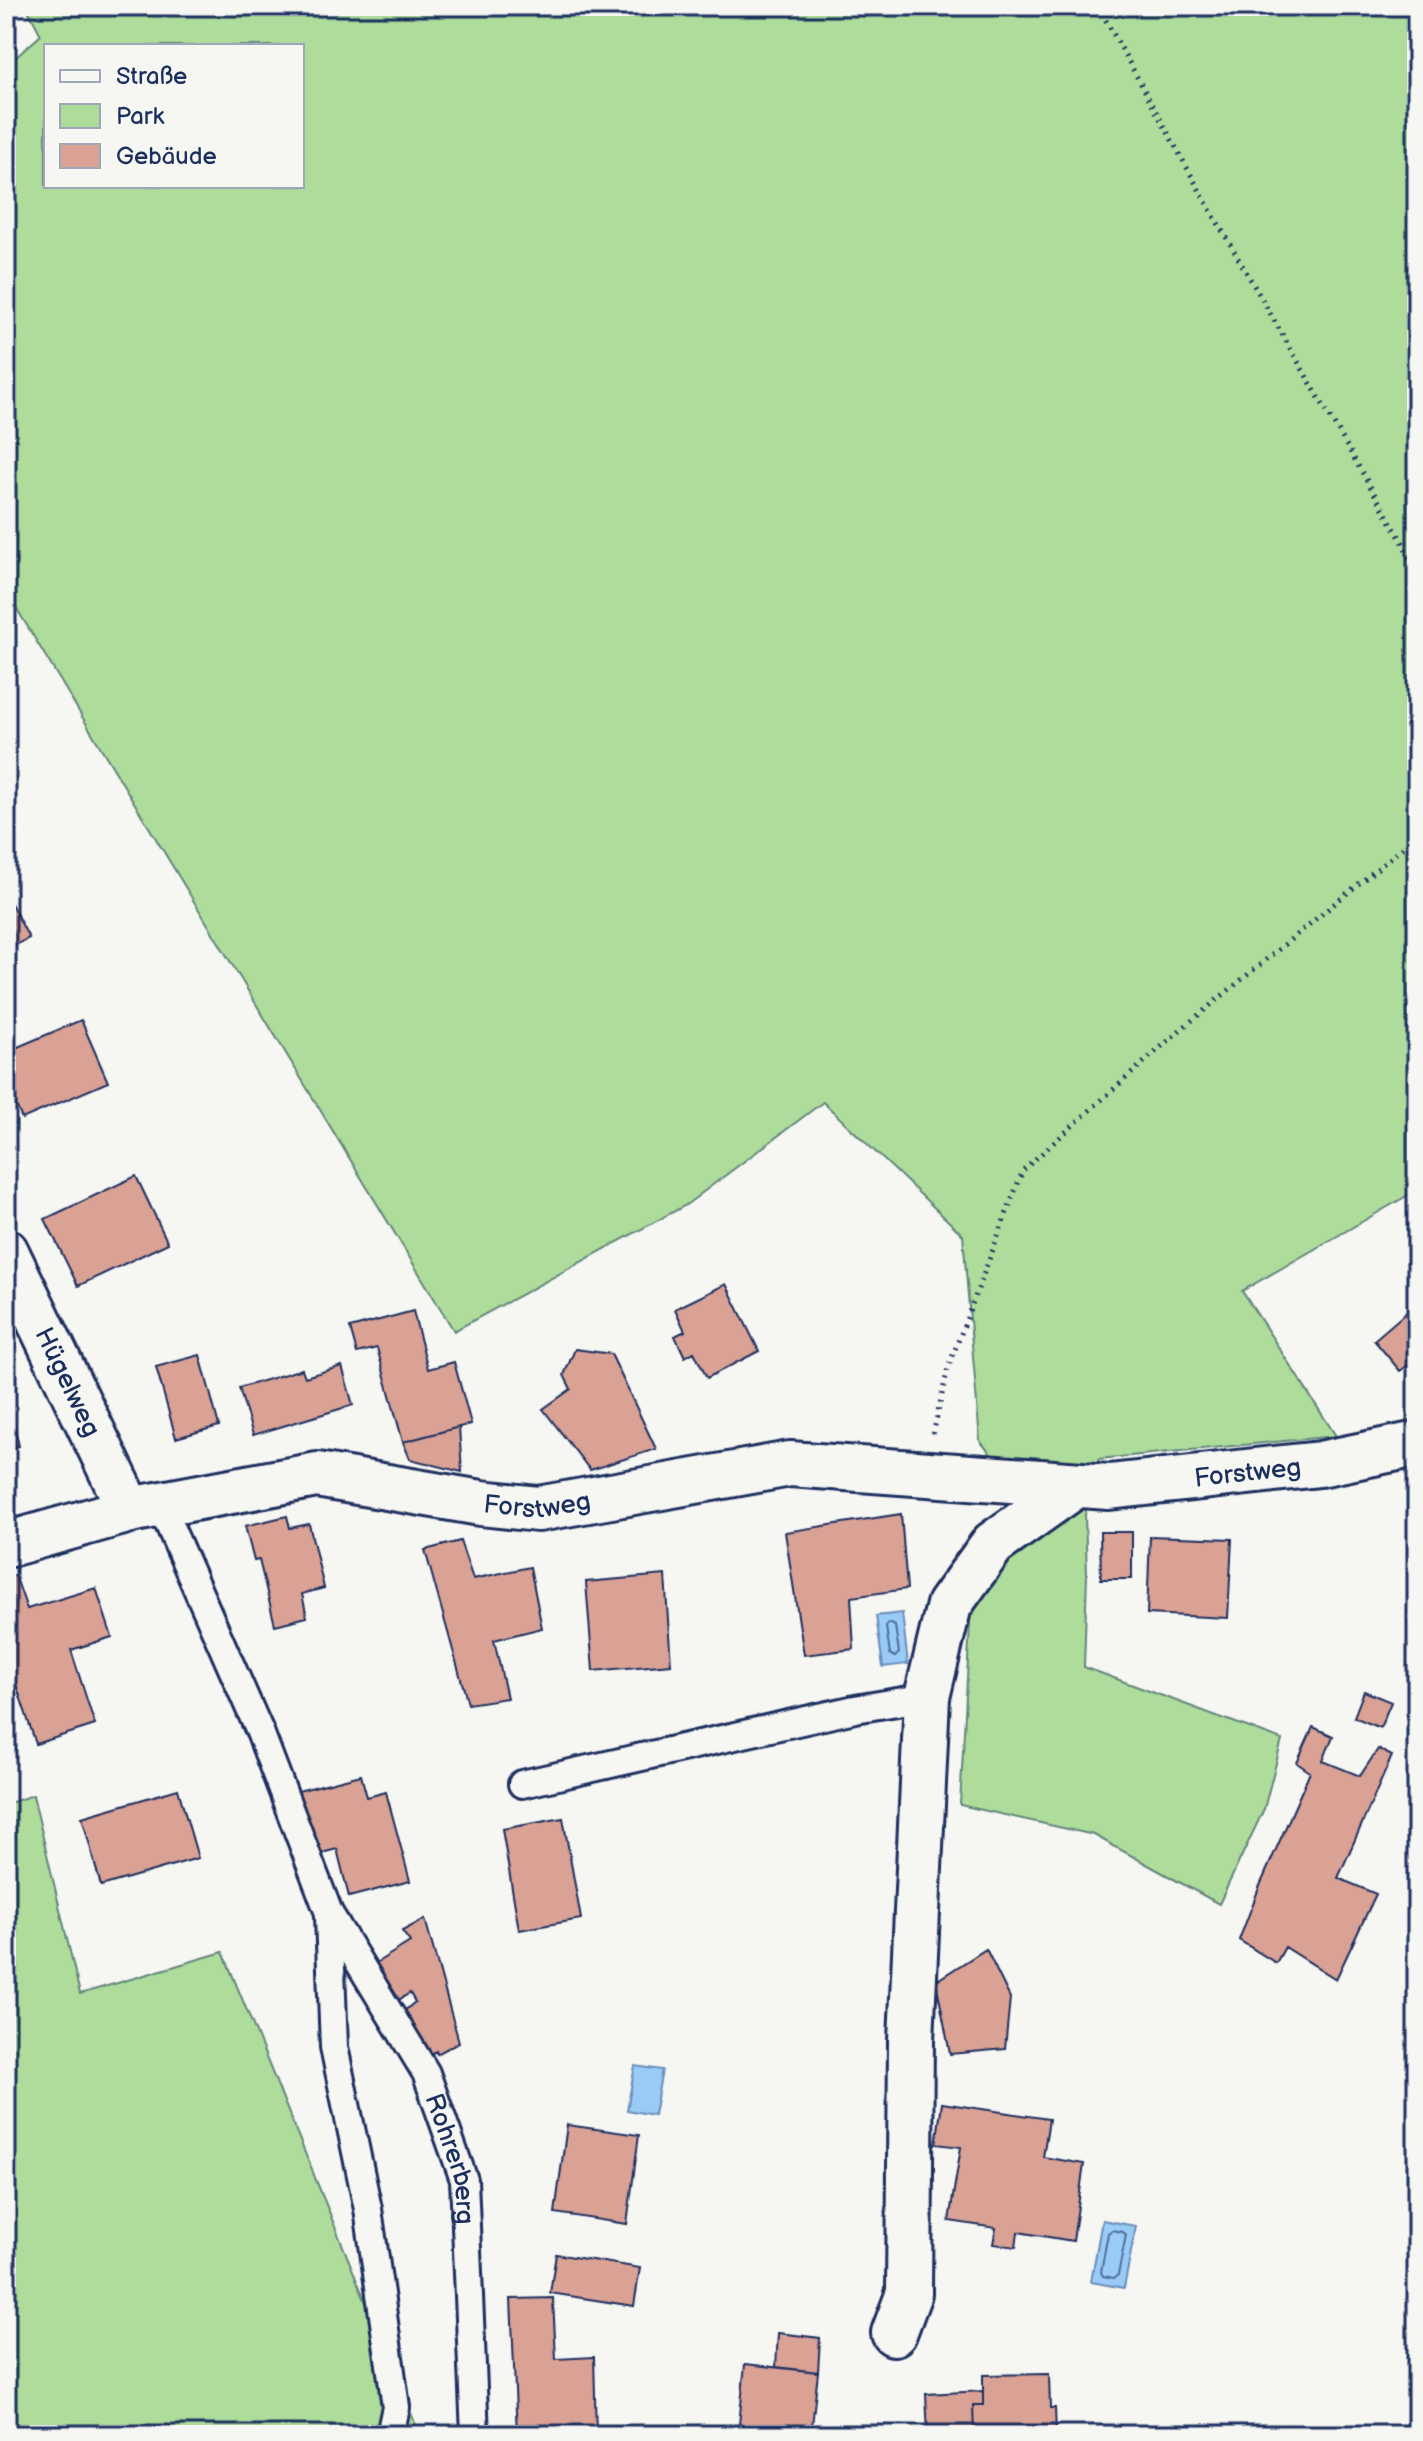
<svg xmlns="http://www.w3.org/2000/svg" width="1423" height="2441" viewBox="0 0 1423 2441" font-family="'Balsamiq Sans',sans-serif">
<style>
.green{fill:#aedc9b;stroke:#64867c;stroke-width:2;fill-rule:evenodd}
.water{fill:#9acbf6;stroke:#678db9;stroke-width:2}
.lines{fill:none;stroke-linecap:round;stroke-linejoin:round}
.shore{stroke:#4e6d9b;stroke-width:2}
.building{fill:#daa195;stroke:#1b2f5e;stroke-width:2}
.service-casing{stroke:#1b2f5e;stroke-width:32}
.minor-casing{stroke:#1b2f5e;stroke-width:50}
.path{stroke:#1b2f5e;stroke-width:5;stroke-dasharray:2 6;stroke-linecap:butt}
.service{stroke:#f6f6f2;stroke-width:26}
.minor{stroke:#f6f6f2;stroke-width:44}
.labels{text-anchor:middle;stroke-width:6;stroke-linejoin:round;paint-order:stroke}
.street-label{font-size:26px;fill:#1b2f5e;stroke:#f6f6f2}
</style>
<rect width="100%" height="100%" fill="#f6f6f2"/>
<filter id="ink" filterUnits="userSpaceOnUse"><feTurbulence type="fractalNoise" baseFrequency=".0125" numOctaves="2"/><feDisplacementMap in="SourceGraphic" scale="16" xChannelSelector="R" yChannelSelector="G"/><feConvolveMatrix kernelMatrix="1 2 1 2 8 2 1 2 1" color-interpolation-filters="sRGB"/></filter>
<g filter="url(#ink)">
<path class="green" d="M26,6H1417V1190L1242,1291L1336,1436L1099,1459L1085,1515L1087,1575L1084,1667L1282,1740L1264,1809L1219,1904L1094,1835L960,1805L971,1606L1025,1495L980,1441L963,1235L823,1102L686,1205L454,1331L6,591V66L41,35ZM46,46H302V186H46Z
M33,1795L80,1994L223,1952L420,2435H6V1804Z"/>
<path class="water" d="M902,1613L908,1664L883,1667L876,1616Z
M635,2066L662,2070L654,2115L627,2110Z
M1102,2220L1136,2226L1124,2288L1091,2282Z"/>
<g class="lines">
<path class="shore" d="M889,1623L895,1626L899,1653L895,1657L890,1654L886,1627Z
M1112,2230L1123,2232L1126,2235L1118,2275L1114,2278L1103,2276L1101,2272L1108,2233Z"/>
</g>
<path class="building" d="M6,894L29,938L6,950Z
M81,1020L108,1082L22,1119L6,1082V1052Z
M136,1176L168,1243L78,1286L45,1219Z
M726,1284L759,1351L707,1378L694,1352L685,1357L675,1336L685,1331L675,1309Z
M1417,1309V1359L1400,1371L1374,1340L1409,1310L1411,1314Z
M413,1311L428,1369L454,1362L471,1424L403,1442L377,1348L357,1353L350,1328Z
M575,1349L611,1354L656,1449L590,1470L543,1409L571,1389L564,1375Z
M200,1355L219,1426L176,1438L156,1367Z
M342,1366L353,1405L253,1435L239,1388L302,1369L305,1377Z
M6,1391L19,1446L6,1449Z
M459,1427L462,1472L410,1459L403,1442Z
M901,1514L907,1589L851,1597L854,1649L804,1655L785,1532Z
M287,1516L290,1528L309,1524L324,1588L302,1594L307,1617L275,1625L259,1560L254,1561L245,1526Z
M1100,1532H1132V1579H1101Z
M1150,1536L1232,1539L1228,1618L1147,1614Z
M460,1541L473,1579L530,1567L542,1628L494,1640L507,1698L468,1704L425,1550Z
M15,1575L27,1609L96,1588L112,1637L71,1650L95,1725L36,1744L6,1654V1578Z
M665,1575L671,1664L593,1671L586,1582Z
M1364,1691L1391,1702L1380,1728L1354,1717Z
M1313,1727L1333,1736L1323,1761L1360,1776L1378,1749L1392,1756L1338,1878L1376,1894L1336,1979L1285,1947L1276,1963L1239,1940L1259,1888L1310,1772L1297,1763Z
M361,1775L367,1797L386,1792L410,1881L349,1897L337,1849L314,1855L298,1791Z
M178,1789L198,1858L101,1886L82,1817Z
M563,1818L581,1919L519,1930L502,1829Z
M425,1919L459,2042L437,2054L436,2051L428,2056L403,2012L415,2002L410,1993L397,2001L376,1963L410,1942L402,1931Z
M986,1949L1010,1998L1005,2049L950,2054L936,1981Z
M942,2103L1049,2119L1043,2157L1084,2164L1073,2241L1018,2232L1016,2247L993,2244L996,2228L949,2221L961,2147L936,2144Z
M567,2125L639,2135L627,2224L555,2213Z
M556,2254L640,2268L634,2306L550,2293Z
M553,2298L556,2359L594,2357L596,2435H517L511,2299Z
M778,2333L820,2338L818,2372L776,2367Z
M745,2364L818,2372L811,2435H738Z
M1049,2374L1050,2408H1055L1056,2433H1043V2435H974L973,2405H983V2375Z
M983,2391V2405H973L974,2435H928L926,2394Z"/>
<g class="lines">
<defs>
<g id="service">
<path id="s1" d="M160,1504L260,1732L329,1913L426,2073L464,2180L475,2435"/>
<path d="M522,1784L855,1709L927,1697"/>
<path d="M329,1917L334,2047L368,2209L396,2407L390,2435"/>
</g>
<g id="minor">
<path id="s2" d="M6,1252L130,1510"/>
<path id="s3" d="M6,1545L130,1510L317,1475L481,1503L538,1509L790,1464L1109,1487L1320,1464L1417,1444"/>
<path d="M894,2333L909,2293L911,2040L927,1697L949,1605L993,1544L1076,1485"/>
</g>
</defs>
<use href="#service" class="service-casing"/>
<use href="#minor" class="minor-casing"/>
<path class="path" d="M1098,6L1212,213L1403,543L1417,581
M933,1434L948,1368L1023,1170L1179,1031L1417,836"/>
<use href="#service" class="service"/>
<use href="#minor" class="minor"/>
</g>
</g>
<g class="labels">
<g class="street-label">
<text dy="9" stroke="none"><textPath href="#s2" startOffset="144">Hügelweg</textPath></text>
<text dy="9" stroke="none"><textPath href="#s3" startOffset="1258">Forstweg</textPath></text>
<text dy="9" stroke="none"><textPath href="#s3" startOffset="542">Forstweg</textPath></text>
<text dy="9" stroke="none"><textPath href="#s1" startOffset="720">Rohrerberg</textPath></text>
</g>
</g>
<rect width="1423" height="2441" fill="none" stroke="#f6f6f2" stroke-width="32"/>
<rect x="16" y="16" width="1391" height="2409" fill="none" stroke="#1b2f5e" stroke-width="3" filter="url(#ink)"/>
<rect x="44" y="44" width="260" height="144" fill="#f6f6f2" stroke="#9ea6b7" stroke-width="2"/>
<rect x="60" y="70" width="40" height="12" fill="#f6f6f2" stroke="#9ea6b7" stroke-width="2"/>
<text x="116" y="84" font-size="24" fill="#1b2f5e">Straße</text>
<rect x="60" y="104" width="40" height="24" fill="#aedc9b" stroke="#9ea6b7" stroke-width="2"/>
<text x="116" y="124" font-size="24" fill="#1b2f5e">Park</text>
<rect x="60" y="144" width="40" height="24" fill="#daa195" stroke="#9ea6b7" stroke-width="2"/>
<text x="116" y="164" font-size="24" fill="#1b2f5e">Gebäude</text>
</svg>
